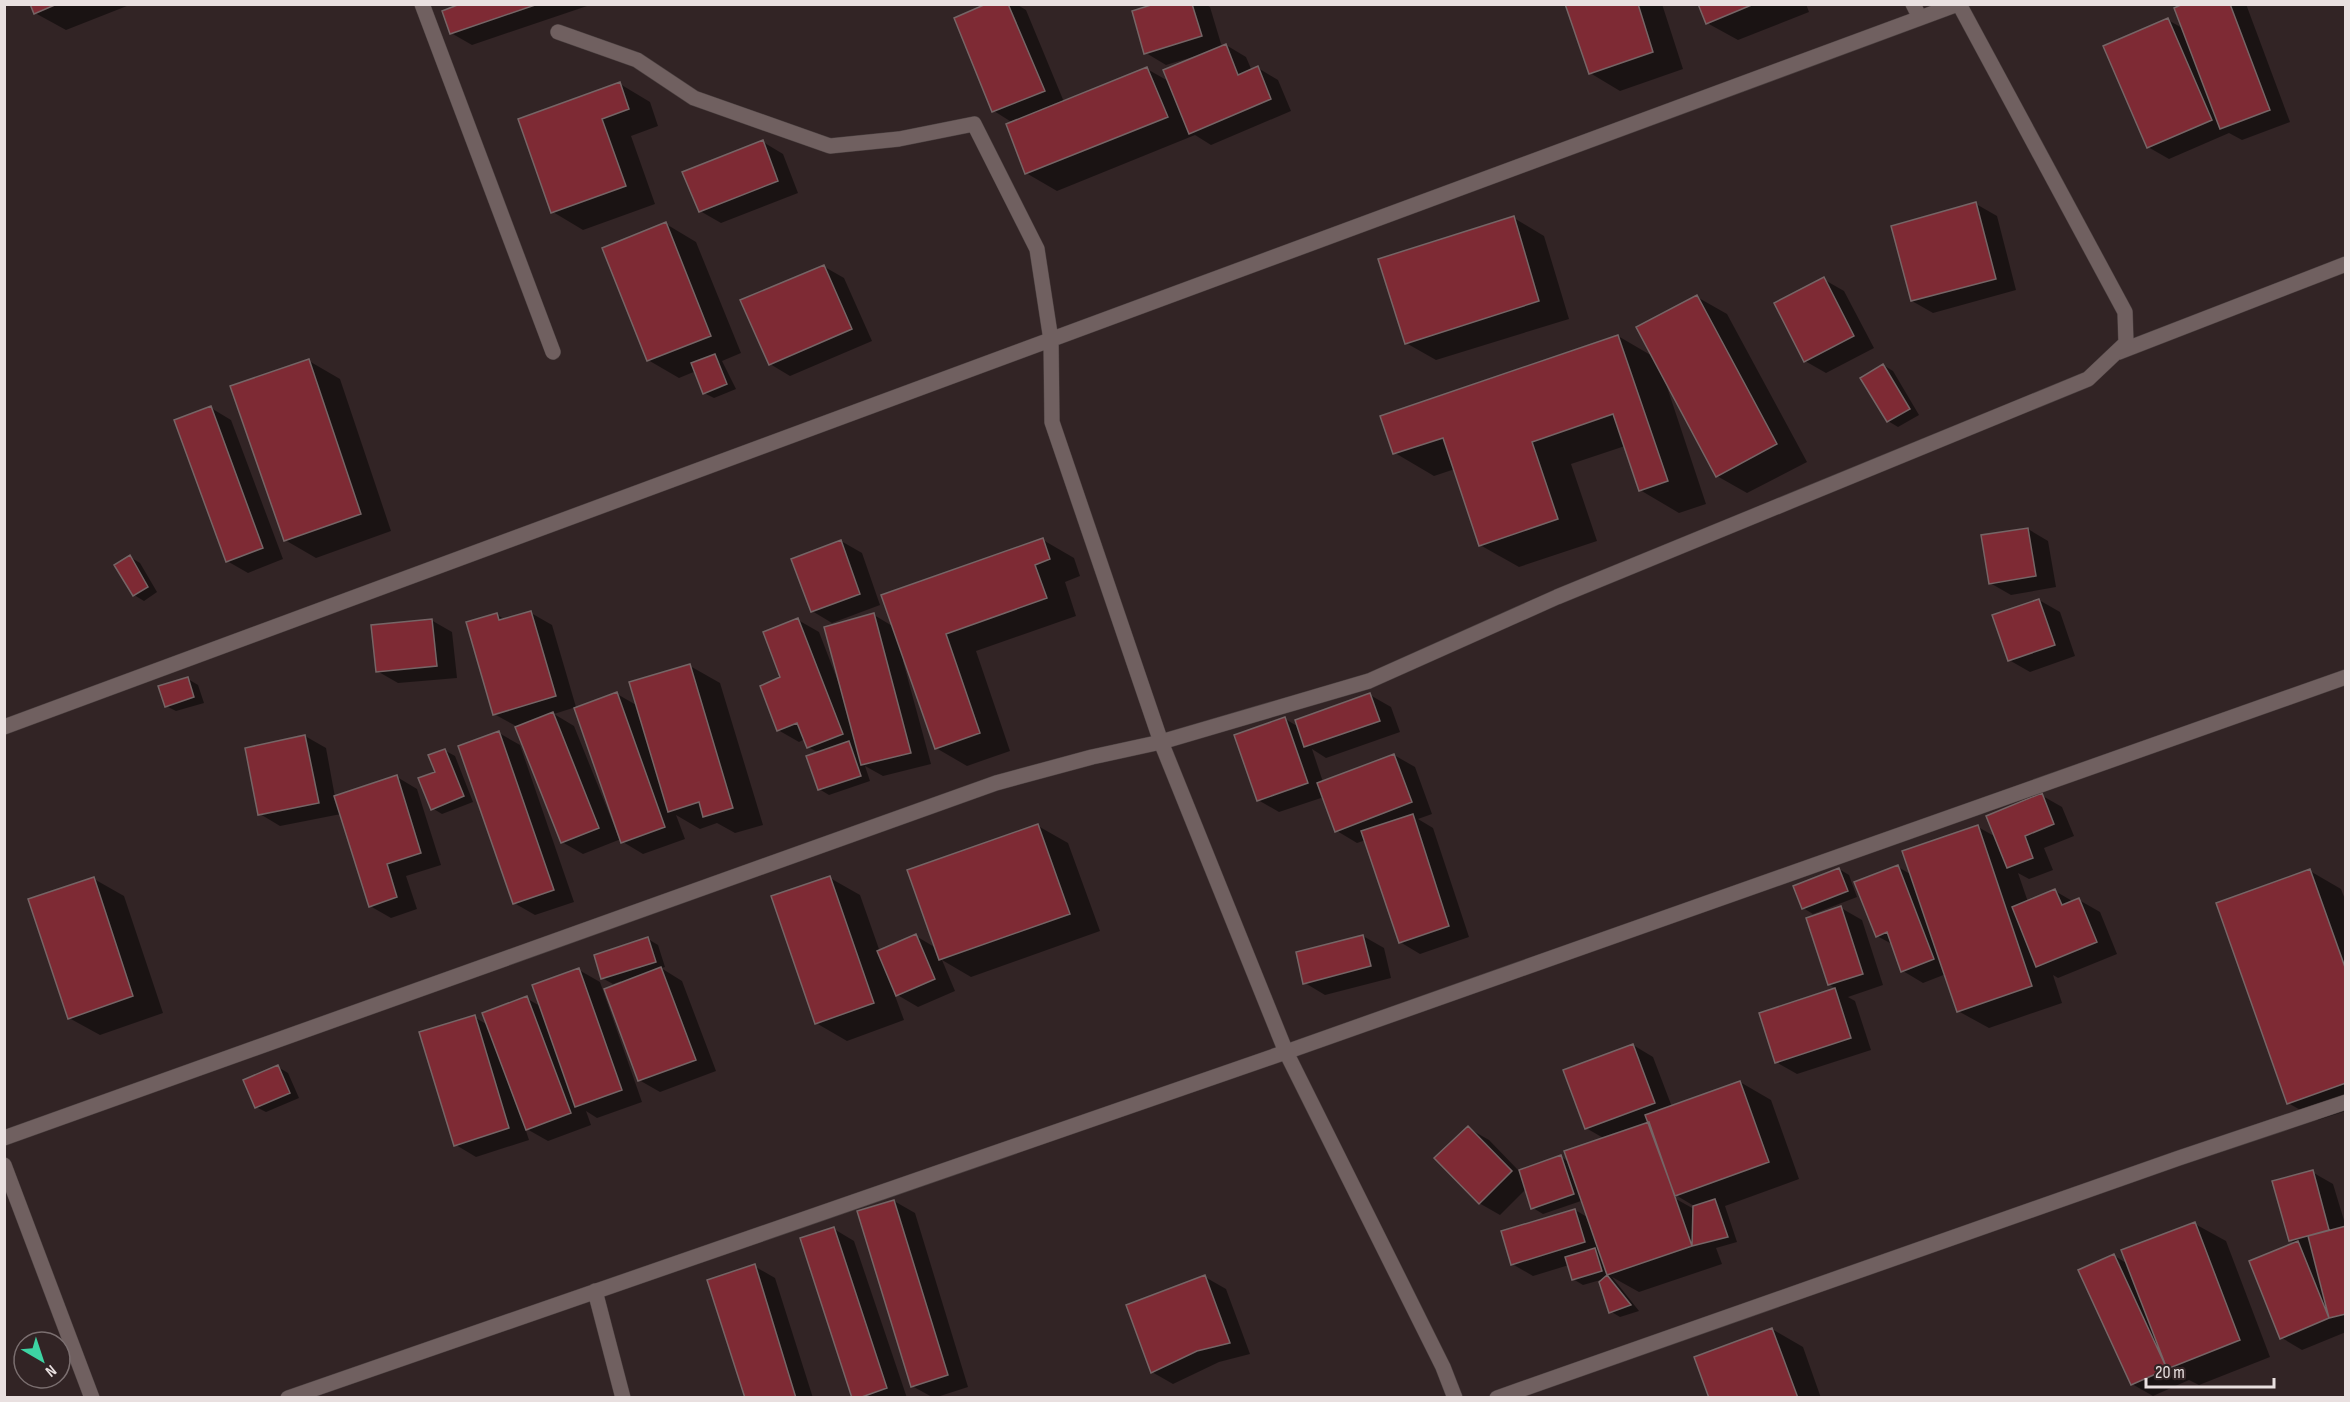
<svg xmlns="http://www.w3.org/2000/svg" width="2350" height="1402" viewBox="0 0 2350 1402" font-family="'Sofia Sans Condensed',sans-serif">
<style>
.shadow{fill:#0007;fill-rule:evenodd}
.building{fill:#7e2a34;stroke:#766566;stroke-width:1.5}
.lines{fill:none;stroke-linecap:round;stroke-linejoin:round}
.street-casing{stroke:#4b4040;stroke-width:16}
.street{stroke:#706060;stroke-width:15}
</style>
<rect width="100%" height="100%" fill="#322425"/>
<path class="shadow" d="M32,4H132L66,30L35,13Z
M464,4H593L472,45L451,33Z
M990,4H1016L1026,10L1064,102L1147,69L1170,82L1196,58V56L1166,65L1146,53L1159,4H1205L1210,7L1222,47L1226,45L1246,57L1252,71L1258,68L1278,80L1291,111L1211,145L1195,135L1057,191L1026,173L1013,123L994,111L956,19Z
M1567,4H1662L1683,69L1620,91L1590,73Z
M1700,4H1806L1809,12L1738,40L1707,23Z
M2187,4H2246L2290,122L2242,140L2229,133L2169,159L2148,147L2168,20L2184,29Z
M620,84L650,102L658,126L631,136L655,204L583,230L553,212Z
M763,142L783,154L798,193L721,223L700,211Z
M1976,204L1997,216L2016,290L1933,313L1912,301Z
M1514,218L1544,236L1569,319L1436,360L1406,343Z
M666,224L696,242L741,353L722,361L736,389L714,398L704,393L696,371L679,378L648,360Z
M823,266L844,278L872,341L790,376L770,364Z
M1823,279L1844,291L1874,348L1826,373L1805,361Z
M1697,297L1727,314L1807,462L1747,493L1717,476L1666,381H1665L1706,504L1679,513L1640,490L1625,446L1571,464L1597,541L1519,567L1480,545L1455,469L1434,476L1395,453L1618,336L1654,357Z
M309,361L340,379L391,531L316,558L285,540Z
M1883,365L1893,371L1919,415L1898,427L1888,421Z
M211,408L231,420L283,559L248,573L227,561Z
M2028,529L2048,541L2056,587L2011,595L1990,583Z
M1043,540L1074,558L1080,576L1065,582L1076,616L976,651L1010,751L967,766L936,748L906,661H903L931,764L883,776L865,766L870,781L829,795L819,789V753L808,747L805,739L799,742L778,730L782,678L798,620L819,632L839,684H841L874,615L894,627Z
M841,541L862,553L880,605L832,623L812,611Z
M130,557L140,563L157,592L144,601L134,595Z
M2039,600L2060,612L2075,656L2030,672L2009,660Z
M531,613L552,625L576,707L554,714L574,726L619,838H621L617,694L638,706L690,666L720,683L763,825L735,833L717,823L700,829L676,815L685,839L643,854L623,842L621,839L583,854L562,842L516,726L494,714L497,615L506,620Z
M431,620L452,632L457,678L398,683L377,671Z
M188,679L198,685L204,703L176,711L166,706Z
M1370,695L1391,707L1400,732L1326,758L1312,749L1323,782L1394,755L1415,767L1432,814L1418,819L1433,828L1469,937L1420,954L1400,942L1366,840L1357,843L1337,831L1324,797L1279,812L1258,800L1285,719L1299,727Z
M499,733L520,745L574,902L535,915L514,903Z
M305,736L326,748L335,797L397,777L417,789L441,865L406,876L417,909L391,918L370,906L341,814L280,826L260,814Z
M444,750L455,756L473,802L442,814L432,808Z
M2041,795L2062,807L2074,836L2044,848L2053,870L2029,879L2018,873L2028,902L2055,891L2074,902L2079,900L2100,912L2117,954L2058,978L2053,975L2062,1003L1989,1028L1958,1011L1946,974L1923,983L1903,971L1892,944L1877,936L1898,867L1912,875L1978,827L1996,837Z
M1038,826L1068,843L1100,931L971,977L942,960L955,991L918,1007L894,993L904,1020L847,1041L816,1023L830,878L860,895L880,952L916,936L936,948Z
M1839,869L1849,875L1857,897L1813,914L1803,908Z
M2310,871L2341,889L2346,902V1111L2318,1120L2288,1103Z
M94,879L124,896L163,1013L100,1035L69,1018Z
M1841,908L1862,920L1883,985L1848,997L1855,1001L1871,1050L1797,1074L1776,1062L1761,1014L1836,989L1829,984Z
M1363,936L1384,948L1391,978L1325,995L1305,983Z
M648,939L658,945L665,967L661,968L682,981L716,1071L660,1092L639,1080L621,981L613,984L602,978Z
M579,970L600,982L642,1102L597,1118L586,1111L591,1125L548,1141L525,1128L529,1140L476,1157L456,1145L474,1017L488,1025L526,998L540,1006Z
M1633,1045L1653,1057L1672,1107L1740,1082L1771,1100L1799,1179L1725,1206L1737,1242L1716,1248L1722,1264L1639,1292L1612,1277L1639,1311L1620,1317L1610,1311L1604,1279L1583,1285L1573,1279L1569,1265L1533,1276L1512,1264L1575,1210L1589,1218L1581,1201L1543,1214L1533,1208L1526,1189L1500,1215L1479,1203L1468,1128L1489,1140L1519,1171L1561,1157L1569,1162L1605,1139L1586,1128ZM1669,1191L1694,1206V1209L1667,1194Z
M278,1067L288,1073L299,1098L266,1112L256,1107Z
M2312,1172L2333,1184L2346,1227V1332L2302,1350L2282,1338L2296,1244L2290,1240Z
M894,1201L915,1213L968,1387L934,1398L912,1386Z
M2195,1224L2226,1241L2270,1357L2199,1385L2189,1380L2153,1396L2132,1384L2113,1255L2128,1264Z
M834,1229L854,1241L907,1398H853Z
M754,1266L775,1278L813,1398H746Z
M1205,1277L1226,1289L1250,1354L1219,1362L1173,1384L1152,1372Z
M1772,1329L1803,1347L1821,1398H1710Z"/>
<path class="building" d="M30,4H57L34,14Z
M460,4H538L450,34L442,11Z
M986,4H1008L1045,91L992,112L954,18Z
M1154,4H1192L1202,36L1144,54L1132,11Z
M1565,4H1638L1653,52L1589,74Z
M1698,4H1754L1706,24Z
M2183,4H2230L2270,110L2220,129L2174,8Z
M2168,18L2212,120L2147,148L2103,46Z
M1226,44L1238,75L1258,66L1271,99L1189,134L1163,70Z
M1147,67L1168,117L1025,174L1006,124Z
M620,82L629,109L602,119L626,186L551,213L518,119Z
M763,140L778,181L699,212L682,172Z
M1976,202L1996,279L1911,301L1891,226Z
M1514,216L1539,301L1405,344L1378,259Z
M666,222L711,336L647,361L602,248Z
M824,265L852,329L769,365L740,300Z
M1824,277L1854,336L1804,362L1774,303Z
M1697,295L1777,444L1716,477L1636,327Z
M1618,335L1668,481L1639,491L1613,414L1532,442L1558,519L1479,546L1443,438L1393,454L1380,416Z
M715,354L727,384L703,394L691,363Z
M309,359L361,514L284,541L230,386Z
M1883,364L1910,409L1887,422L1860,378Z
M211,406L263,548L226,562L174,420Z
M2028,528L2036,576L1989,584L1981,535Z
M1043,538L1050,559L1035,565L1047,598L946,634L980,733L935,749L881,595Z
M841,540L860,594L811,612L791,559Z
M130,555L148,587L133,596L114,565Z
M2039,599L2055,645L2008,661L1992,615Z
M531,611L556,696L493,715L466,622L497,613L499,620Z
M874,613L911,753L861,765L824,627Z
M798,618L843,734L807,748L797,723L777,731L760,686L780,677L763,632Z
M432,619L437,666L376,672L371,625Z
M690,664L733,808L703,817L699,802L668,812L629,682Z
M188,677L194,697L165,707L158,686Z
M617,692L665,827L621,843L574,708Z
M1370,693L1380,721L1304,747L1295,720Z
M553,712L599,828L561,843L515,727Z
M1285,717L1308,783L1257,801L1234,735Z
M499,731L554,890L513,904L458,746Z
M305,735L319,803L258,815L245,748Z
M849,741L861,776L818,790L806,756Z
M445,749L464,796L431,810L418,778L435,772L428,755Z
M1394,754L1412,802L1335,832L1317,783Z
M397,775L421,853L387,864L397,897L369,907L334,796Z
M2042,793L2054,824L2025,836L2033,858L2007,868L1986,816Z
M1413,814L1449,926L1399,943L1361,831Z
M1038,824L1070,914L939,960L907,870Z
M1978,825L2032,986L1957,1012L1902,851Z
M1898,865L1934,959L1901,972L1887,932L1876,937L1854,882Z
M1839,868L1848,891L1802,909L1793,886Z
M2310,869L2346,970V1083L2287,1104L2216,903Z
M830,876L874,1003L815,1024L771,896Z
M94,877L133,996L68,1019L28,899Z
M2055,889L2062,905L2079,898L2097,942L2036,967L2012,907Z
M1841,906L1863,974L1828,985L1806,918Z
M916,934L935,979L896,996L877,951Z
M1363,935L1371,966L1303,984L1296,952Z
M648,937L656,962L601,979L594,955Z
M661,967L696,1060L638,1081L604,989Z
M579,968L622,1090L575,1107L532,985Z
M1835,988L1851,1038L1775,1063L1759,1013Z
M527,996L571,1113L526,1130L482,1013Z
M475,1015L509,1128L454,1146L419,1032Z
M1633,1044L1655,1103L1585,1129L1563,1070Z
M278,1065L290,1093L255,1108L243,1080Z
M1740,1081L1769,1162L1675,1196L1645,1115Z
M1649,1122L1692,1246L1607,1275L1564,1151Z
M1468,1126L1512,1171L1479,1204L1434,1158Z
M1561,1155L1574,1194L1531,1209L1519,1170Z
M2313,1170L2329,1230L2289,1241L2272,1181Z
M1715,1199L1728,1237L1692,1246L1693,1206Z
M894,1200L948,1375L911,1387L857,1211Z
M1575,1209L1585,1242L1511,1265L1501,1231Z
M2195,1222L2240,1340L2167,1369L2121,1250Z
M2346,1226V1314L2329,1318L2308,1236Z
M834,1227L887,1388L859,1398H852L800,1238Z
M2298,1241L2329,1318L2280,1339L2249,1261Z
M1595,1248L1602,1271L1572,1280L1565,1257Z
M2114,1254L2167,1369L2131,1385L2078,1270Z
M755,1264L796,1398H745L707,1280Z
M1205,1275L1230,1343L1197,1351L1151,1373L1126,1305Z
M1607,1275L1631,1305L1609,1313L1599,1282Z
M1772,1328L1798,1398H1709L1694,1357Z"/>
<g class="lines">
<defs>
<path id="street" d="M422,4L553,352
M1913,4L1920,18
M558,32L637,60L694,98L830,146L899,139L974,124L1037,249L1051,340L1052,422L1161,742L1286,1052L1443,1367L1455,1398
M2119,352L2346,264
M4,727L1958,4
M4,1138L996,783L1092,757L1161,742L1369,681L1557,597L2088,379L2126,343L2125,312L1959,4
M4,1165L92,1398
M595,1291L623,1398
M288,1398L1286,1052L2346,677
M1497,1398L2179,1158L2346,1102"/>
</defs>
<use href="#street" class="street-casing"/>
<use href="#street" class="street"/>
</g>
<rect width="2350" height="1402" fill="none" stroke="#e9e0e0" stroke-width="12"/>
<g transform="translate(42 1360) rotate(141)"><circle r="28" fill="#322425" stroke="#7b6f70" stroke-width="1.5"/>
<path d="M0-4.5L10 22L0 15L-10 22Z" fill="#3dd4a3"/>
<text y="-9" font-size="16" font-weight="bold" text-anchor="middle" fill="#e9e0e0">N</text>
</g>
<path d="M2146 1378v9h128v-9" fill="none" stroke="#e9e0e0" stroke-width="3"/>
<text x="2155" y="1378" font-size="18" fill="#e9e0e0" stroke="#322425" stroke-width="4.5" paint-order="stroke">20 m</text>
</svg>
